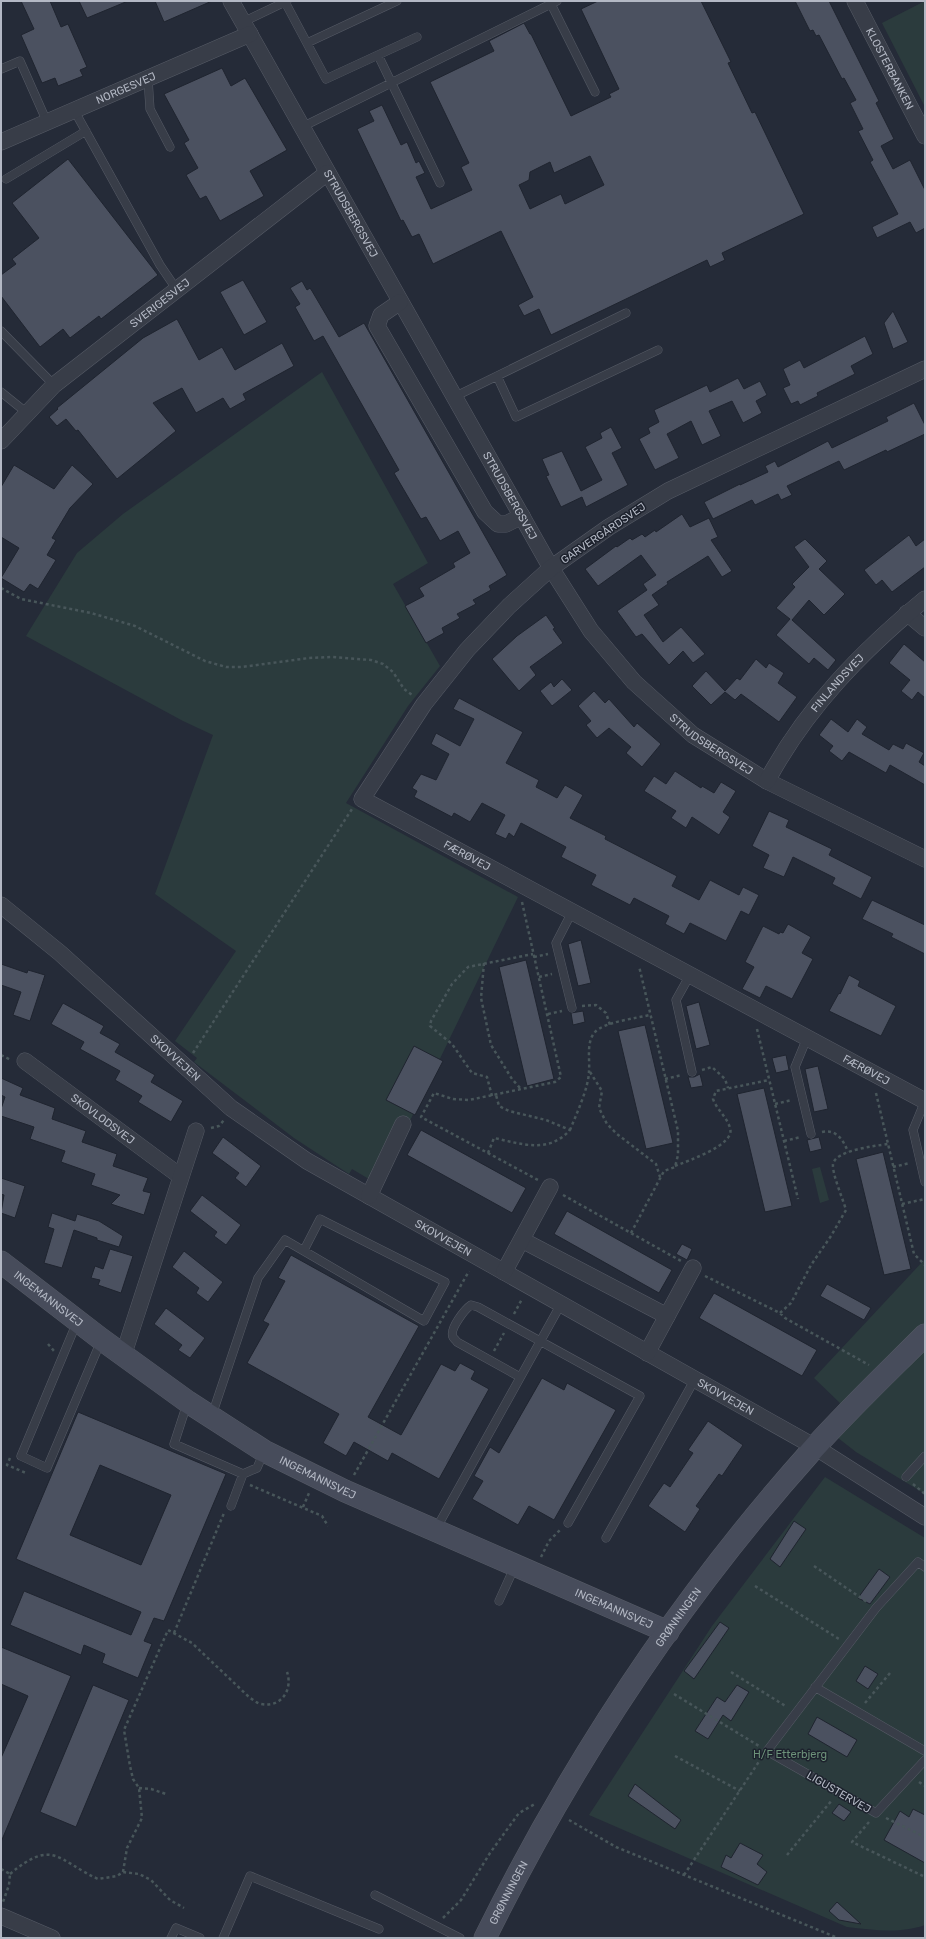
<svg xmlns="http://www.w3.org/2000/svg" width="926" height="1939" viewBox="0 0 926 1939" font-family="Rubik,sans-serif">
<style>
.green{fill:#2b3b3d}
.building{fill:#4b5160;stroke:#1f242f;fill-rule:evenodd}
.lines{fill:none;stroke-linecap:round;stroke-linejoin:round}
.lane-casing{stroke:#565b66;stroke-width:9}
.street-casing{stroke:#565b66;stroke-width:17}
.secondary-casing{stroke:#565b66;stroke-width:23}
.path{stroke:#48565a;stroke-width:2.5;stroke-dasharray:3 3;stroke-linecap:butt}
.lane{stroke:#383d48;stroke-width:8}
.street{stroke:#383d48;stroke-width:16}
.secondary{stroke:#474c5b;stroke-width:22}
.labels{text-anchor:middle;stroke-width:3;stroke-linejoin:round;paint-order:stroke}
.street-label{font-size:11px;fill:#b3b8c4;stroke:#1d222d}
.park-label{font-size:11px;fill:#6d927a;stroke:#1d222d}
</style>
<rect width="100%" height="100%" fill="#252b38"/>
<path class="green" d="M925,1V107L882,23Z
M322,372L428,563L393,584L440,666L408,706L346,803L518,897L379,1185L352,1169L349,1174L294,1138L194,1062L197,1058L175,1041L236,951L155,894L213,735L183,721L26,636L77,553L123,514Z
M820,1167L829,1200L820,1203L812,1169Z
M925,1259V1494L856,1452L824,1427L840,1403L814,1378Z
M825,1477L925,1538V1925C900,1934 873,1930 847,1927L589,1815L712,1626Z"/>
<path class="building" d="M21,1H50L61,27L68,24L87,67L80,70L83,76L58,86L55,78L42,83L21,35L34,29Z
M79,1H128L87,18Z
M155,1H212L164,22Z
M598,1H701L731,62L728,63L752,113L755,112L804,214L722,253L725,260L710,267L707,260L551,335L539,309L524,316L518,305L533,297L501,231L433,264L419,234L412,237L403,220L401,221L357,129L374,121L369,111L382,105L401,145L407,142L416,163L419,161L425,173L416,177L431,209L472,190L461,167L469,163L430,82L494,51L489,41L524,23L530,34H531L571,116L611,97L609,94L619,89L581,9ZM590,156L604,185L565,204L561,194L530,209L519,185L529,180L530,172L550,162L554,173Z
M795,1H829L879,101L876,103L894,139L881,146L893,169L910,160L925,190V228L916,233L910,222L877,238L872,227L898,214L870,162L873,160L858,131L863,129L850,103L856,100L844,78L842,79L819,35L816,36L813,30L810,31Z
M222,68L231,86L245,78L287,150L250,171L264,196L220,221L206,196L200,199L186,175L198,168L184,143L189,140L164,94Z
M68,159L158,275L101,319L99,316L70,338L63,329L40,347L1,296V275L16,264L12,259L39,238L12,203Z
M243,280L267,322L244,335L220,292Z
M302,281L307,290L310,288L312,291L339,337L364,323L507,575L489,586L491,590L473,600L476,604L457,614L460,618L442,628L444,633L426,643L405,606L424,596L419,588L455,567L453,563L470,553L458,531L440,541L426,517L421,519L394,473L399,470L323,336L314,341L295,307L300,304L290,288Z
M893,311L908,342L893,349L884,323Z
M177,319L199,360L222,347L235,370L282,343L294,366L243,394L246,400L230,409L223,398L196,413L182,388L153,403L176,431L117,479L78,430L76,431L66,419L57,426L49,417L58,409L57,408L143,338Z
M865,336L873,354L851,366L855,374L817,393L818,396L800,405L798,401L791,404L783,388L790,385L783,369L800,360L804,368Z
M738,378L744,389L760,381L767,395L756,401L762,413L743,423L732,401L709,411L721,436L702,445L691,421L667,434L679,458L655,470L639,439L650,433L648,428L659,422L654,410L707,385L710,392Z
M914,403L925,425V434L887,452L886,450L844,470L839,461L787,486L792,495L781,500L778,494L755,505L752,500L713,519L704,502L740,484V485L768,472L765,466L775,461L778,467L828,441L832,448L888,421L886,417Z
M611,427L622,448L612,453L628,485L586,507L582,497L561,507L546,476L549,475L542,459L562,451L581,491L602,480L585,447L602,438L600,433Z
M14,465L54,489L72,465L93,484L70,508L52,538L56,540L47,555L56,560L38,589L30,584L24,592L1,578L19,548L1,537V487Z
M682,514L690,527L709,518L718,537L711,540L732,571L722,577L708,556L667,582L668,584L652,595L659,605L644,615L663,642L681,627L705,654L693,663L683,651L669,665L642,634L636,637L617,611L647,590L643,584L656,575L641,555L598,586L585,569L616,546L617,547L630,538L632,540L642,534L645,537L655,530L656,532Z
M909,535L916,546L925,539V567L892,592L882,580L876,585L864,570Z
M805,539L827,561L819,569L845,594L824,615L809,600L792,620L836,660L828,670L814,658L809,664L776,635L790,619L776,608L795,587L792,584L809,567L794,547Z
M546,615L555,628L553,629L563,643L530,667L536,675L519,691L492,659L517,636Z
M904,644L925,662V698L918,692L912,700L901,691L910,680L889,663Z
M756,659L766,668L769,663L784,673L778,683L797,697L779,722L741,694L735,700L725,692L711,705L692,686L706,671L725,691L737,678L740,680Z
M562,679L572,690L552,706L540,691L551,682L554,687Z
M594,691L605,703L609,699L634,727L637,723L661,744L642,767L626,753L631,747L609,728L597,738L586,725L591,721L578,706Z
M459,698L523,732L506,763L539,780L536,787L557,798L565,785L583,795L570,818L606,836L605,839L677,876L672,886L699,900L710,880L739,895L743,887L759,895L749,915L741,911L726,941L690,923L684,934L665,924L669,916L634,898L630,905L591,885L596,875L561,857L566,847L521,823L514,837L509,833L506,839L495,834L505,815L482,803L470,822L454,813L452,817L414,797L417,791L412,788L421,774L436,780L449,754L431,744L436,733L460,746L474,719L453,709Z
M831,719L848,732L857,719L867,727L862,734L889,750L893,744L903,749L906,743L924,753L919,762L925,766V785L890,765L886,773L849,752L842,761L829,751L833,746L819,735Z
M675,771L701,788L702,786L714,793L721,782L736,791L723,812L730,817L719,835L692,817L686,828L671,818L676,811L644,791L654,776L666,784Z
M769,811L789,820L786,827L832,849L829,855L872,877L861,899L832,884L835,878L793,857L784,877L763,868L769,855L752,846Z
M872,900L925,925V954L891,937L893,934L862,919Z
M788,924L811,937L802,953L813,959L792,999L766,986L760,998L742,989L754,967L745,962L763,926L779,934L780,932L783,933Z
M581,940L591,983L578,986L568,944Z
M526,960L554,1079L527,1086L499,967Z
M1,964L27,973L28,970L45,975L30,1021L13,1015L21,992L1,985Z
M849,975L860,981L858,986L896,1006L881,1036L829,1011L839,993L840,994Z
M699,1002L710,1045L696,1049L686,1006Z
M63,1003L104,1026L100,1033L120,1044L115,1052L155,1075L151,1082L183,1101L171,1122L138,1102L142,1096L115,1080L120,1071L80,1049L84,1042L51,1024Z
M583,1011L585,1022L573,1025L571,1013Z
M645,1025L673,1143L646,1149L618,1031Z
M414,1046L443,1061L415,1115L386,1100Z
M786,1055L789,1070L776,1073L772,1058Z
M818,1066L828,1109L814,1112L805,1069Z
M700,1074L703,1086L691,1088L688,1077H694Z
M1,1078L23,1088L20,1095L55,1108L52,1119L86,1131L82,1142L117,1154L113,1166L148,1178L143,1191L151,1193L144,1215L111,1204L120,1195L91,1185L95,1174L61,1162L65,1151L30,1139L34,1127L1,1116V1109L5,1097L1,1095Z
M764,1088L792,1206L765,1212L737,1094Z
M421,1130L526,1188L512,1213L407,1155Z
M223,1137L261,1166L246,1187L235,1178L239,1173L212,1153Z
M819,1137L822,1149L810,1152L807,1140Z
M883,1152L911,1269L884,1275L856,1159Z
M1,1178L25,1186L15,1218L1,1213L4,1195L1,1194Z
M202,1195L241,1225L226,1245L214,1236L217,1232L190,1211Z
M567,1211L672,1270L659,1293L554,1234Z
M52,1213L75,1221L77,1214L99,1221L123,1236L119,1247L97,1240V1238L74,1230L62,1268L44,1263L54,1229L48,1227Z
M682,1244L692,1249L687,1260L676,1254Z
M110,1249L133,1256L121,1293L98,1285L100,1280L91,1278L95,1266L103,1269Z
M184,1251L223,1282L208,1302L196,1293L199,1288L172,1267Z
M291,1255L419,1326L368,1417L401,1435L441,1364L455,1371L460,1363L475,1371L471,1379L489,1389L439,1479L392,1453L388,1461L354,1442L346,1456L323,1443L339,1414L247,1363L269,1324L263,1321L285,1281L278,1278Z
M827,1284L871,1308L864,1320L820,1296Z
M714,1293L817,1350L802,1376L699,1318Z
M166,1308L205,1338L190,1358L178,1350L182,1345L154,1324Z
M542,1378L564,1390L567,1383L616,1410L554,1520L529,1506L518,1525L472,1499L483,1481L474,1476L490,1447L499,1453Z
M78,1412L226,1474L164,1621L154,1618L144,1641L152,1644L138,1678L102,1663L105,1654L84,1645L81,1655L10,1625L24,1591L131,1635L141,1612L16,1559ZM100,1465L171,1495L141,1565L70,1535Z
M708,1421L743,1445L722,1476L719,1474L696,1506L700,1509L685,1532L648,1506L664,1483L670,1487L693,1453L688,1450Z
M794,1521L806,1529L780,1567L770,1559Z
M879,1569L890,1577L870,1604L858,1598Z
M720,1622L729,1628L694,1679L684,1671Z
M1,1647L71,1676L1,1842V1758L28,1696L1,1684Z
M865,1666L878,1674L868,1689L856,1681Z
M93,1685L129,1700L76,1827L40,1812Z
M737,1685L749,1692L731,1721L723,1715L708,1739L695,1731L717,1697L725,1702Z
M817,1717L857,1740L847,1757L808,1734Z
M635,1784L681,1820L675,1829L628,1796Z
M839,1804L851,1812L844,1821L832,1813Z
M913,1809L925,1815V1863L884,1840L900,1811L909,1817Z
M740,1843L763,1855L757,1864L767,1872L758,1885L721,1867L726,1855L731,1858Z
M837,1902L861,1924L839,1920L829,1911Z"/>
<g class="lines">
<defs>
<path id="lane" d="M285,2L326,79L417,37
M551,4L595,92
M243,22L287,1
M307,43L397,1
M378,55L440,183
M1,69L20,61L47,122
M148,78L150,109L170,147
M74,110L160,265L177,290
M302,127L557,1
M6,179L86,131
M1,331L54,385
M497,376L516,417L658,350
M1,392L27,413
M454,397L626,313
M572,912L556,943L572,1008
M690,975L676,1000L692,1072
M807,1038L795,1067L811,1134
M925,1101L913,1130L925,1182
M77,1322L21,1456L47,1468L101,1341
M520,1377L457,1342C456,1340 454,1339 453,1337C449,1329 465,1309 471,1305L478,1307L640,1396L568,1523
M187,1404L174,1444L243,1474L257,1468L264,1452
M212,1415L258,1278L285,1240L424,1321L445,1282L320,1219L304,1250
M906,1477L925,1456
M231,1506L243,1474
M436,1529L561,1304
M606,1538L695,1379
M925,1567L918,1562L876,1608L767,1751L876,1813L925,1760
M499,1601L515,1566
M815,1687L925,1751
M375,1895L460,1938
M171,1938L176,1928L200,1938
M223,1938L250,1876L379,1929"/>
<g id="street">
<path id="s1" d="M231,1L551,568L591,631L634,682L693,735L767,781L925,859"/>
<path id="s2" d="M855,1L925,136"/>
<path id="s3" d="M1,142L250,34"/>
<path d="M400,302L381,315L377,326L485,512L498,524H506L522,516"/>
<path id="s4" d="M925,369L668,491L609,527L551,568L509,606L467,650L424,704L362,799L925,1101"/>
<path id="s5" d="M1,441L54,385L327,173"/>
<path d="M907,613L925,628"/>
<path id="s6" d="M767,781C806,708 862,651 925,599"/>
<path id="s7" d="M1,905L60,953L231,1108L307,1161L815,1447L925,1517"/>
<path id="s8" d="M25,1061L180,1176"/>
<path d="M369,1196L403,1124"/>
<path d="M522,1240L667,1316"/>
<path d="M504,1272L550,1187"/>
<path d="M647,1353L693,1268"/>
<path d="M123,1356L196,1131"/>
<path d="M1,1916L52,1938"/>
</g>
<g id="secondary">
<path id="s9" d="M1,1262L101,1339L188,1402L264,1451L345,1491L668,1632"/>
<path id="s10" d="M485,1938C572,1762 683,1594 814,1448C849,1409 888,1372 925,1335"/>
</g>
</defs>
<use href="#lane" class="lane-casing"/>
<use href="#street" class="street-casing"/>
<use href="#secondary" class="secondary-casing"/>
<path class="path" d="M1,588L21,599L91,613L135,626L205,661L226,667H242L309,658L332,657L371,660L383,664L393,672L404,689L412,695
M522,902L561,1077L555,1082L469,1100L453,1099L434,1093L421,1117L538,1180
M534,957L548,954
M484,963L481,998L491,1045L512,1079L521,1089
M539,977L552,974
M582,1006L596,1005L606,1013L610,1025
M548,1014L562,1011
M757,1029L798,1199
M193,1053L352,809
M1,1055L11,1060
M702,1070L712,1067L725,1079L728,1088
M590,1072L602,1091L599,1108L607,1124L617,1134L656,1164L660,1177
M665,1079L682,1075
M876,1093L914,1254L925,1265
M492,1096L487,1077L472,1073L452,1044L430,1026L431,1021L452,984L468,967L533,954
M775,1104L792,1100
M211,1128L219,1126L224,1120
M570,1130C576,1115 589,1087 589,1071C590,1059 586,1042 595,1032C604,1022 637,1018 650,1015
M822,1132C836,1129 843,1139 848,1152
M784,1141L801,1137
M488,1153L494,1138C522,1144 548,1154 570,1130L546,1120L509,1111L499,1106L496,1095
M675,1166C687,1161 736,1145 730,1128C727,1117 717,1110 713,1099L716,1091L769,1080
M893,1167L910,1163
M563,1195L681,1261
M902,1204L925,1199
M631,1233L664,1171L675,1167L678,1155V1131L639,966
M705,1276L780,1313L785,1318L869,1365
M780,1313L791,1303L811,1265L831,1236L846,1210C843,1199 832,1174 833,1164C836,1150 875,1146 888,1144
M514,1314L522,1299
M48,1344L54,1351
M494,1351L504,1333
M10,1458L7,1465L26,1473
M354,1475L469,1271
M913,1484L925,1494
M250,1485L322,1516L328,1526
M303,1507L309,1493
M541,1557L549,1541L560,1530
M814,1566L867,1602
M755,1586L839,1639
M174,1633L224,1513
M731,1672L787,1707
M674,1694L759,1746
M865,1703L890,1673
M675,1756L740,1791
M919,1782L925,1786
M139,1788L151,1789L166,1794
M886,1818L925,1837
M569,1820L616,1847L838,1938
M869,1822L852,1842L923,1876
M787,1855L832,1800
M1,1869L10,1874L9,1885L3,1902
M123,1872L127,1848L142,1818L139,1788L133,1779L130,1766L124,1730L168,1630L192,1643L250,1698C254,1700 258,1704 261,1704C282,1708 293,1689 287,1672
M10,1874C53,1838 57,1860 98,1879L117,1876L123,1872L139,1874L151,1880L170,1900L184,1908
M684,1875L760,1760
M443,1918L461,1900L490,1853L519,1813L535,1804"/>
<use href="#lane" class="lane"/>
<use href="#street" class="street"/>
<use href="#secondary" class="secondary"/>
</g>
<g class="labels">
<g class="street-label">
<text dy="4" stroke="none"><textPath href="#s2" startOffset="76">KLOSTERBANKEN</textPath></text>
<text dy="4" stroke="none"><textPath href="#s3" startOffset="136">NORGESVEJ</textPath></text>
<text dy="4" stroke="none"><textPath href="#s1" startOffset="244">STRUDSBERGSVEJ</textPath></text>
<text dy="4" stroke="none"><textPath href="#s5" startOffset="211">SVERIGESVEJ</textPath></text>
<text dy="4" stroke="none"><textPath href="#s1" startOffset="568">STRUDSBERGSVEJ</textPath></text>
<text transform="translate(603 533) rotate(-34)" y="4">GARVERGÅRDSVEJ</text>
<text dy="4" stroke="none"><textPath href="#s6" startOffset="121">FINLANDSVEJ</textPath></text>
<text dy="4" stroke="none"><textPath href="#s1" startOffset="892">STRUDSBERGSVEJ</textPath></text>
<text dy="4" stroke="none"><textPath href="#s4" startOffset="844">FÆRØVEJ</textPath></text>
<text dy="4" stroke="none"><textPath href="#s7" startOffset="232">SKOVVEJEN</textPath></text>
<text dy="4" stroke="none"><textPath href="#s4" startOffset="1297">FÆRØVEJ</textPath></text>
<text dy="4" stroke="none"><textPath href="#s8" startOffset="97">SKOVLODSVEJ</textPath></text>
<text dy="4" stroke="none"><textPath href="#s7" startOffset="556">SKOVVEJEN</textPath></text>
<text dy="4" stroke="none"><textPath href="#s9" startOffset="60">INGEMANNSVEJ</textPath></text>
<text dy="4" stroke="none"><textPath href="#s7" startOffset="880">SKOVVEJEN</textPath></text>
<text dy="4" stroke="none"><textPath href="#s9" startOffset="384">INGEMANNSVEJ</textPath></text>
<text dy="4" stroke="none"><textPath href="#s9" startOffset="708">INGEMANNSVEJ</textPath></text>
<text dy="4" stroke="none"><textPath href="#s10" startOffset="375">GRØNNINGEN</textPath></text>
<text transform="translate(839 1792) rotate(30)" y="4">LIGUSTERVEJ</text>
<text dy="4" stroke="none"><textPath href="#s10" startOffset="51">GRØNNINGEN</textPath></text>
</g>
<g class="park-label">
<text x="790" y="1758">H/F Etterbjerg</text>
</g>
</g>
<rect width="926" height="1939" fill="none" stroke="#b3b8c4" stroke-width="4"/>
</svg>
